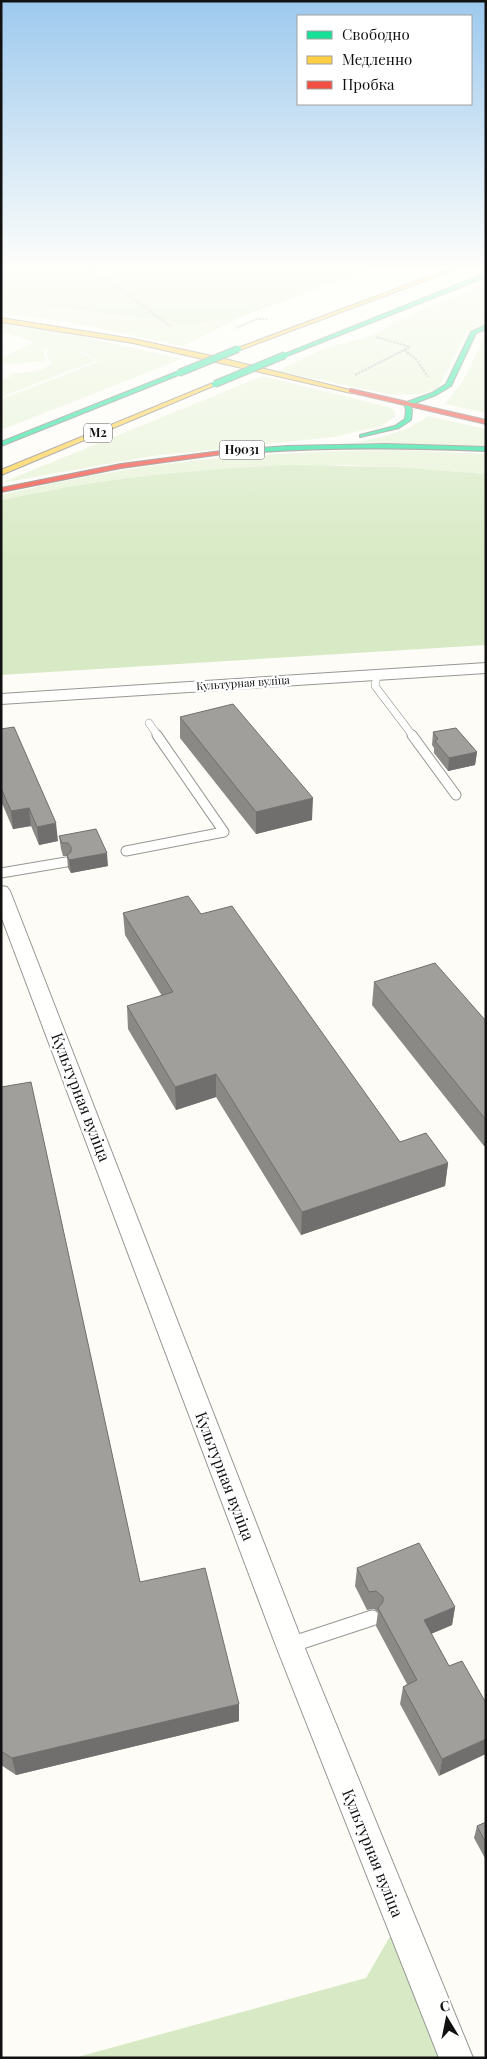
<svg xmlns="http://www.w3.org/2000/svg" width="487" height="2059" viewBox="0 0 487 2059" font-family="'Playfair Display',serif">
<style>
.green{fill:#e7f3d7}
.forest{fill:#d8eac5}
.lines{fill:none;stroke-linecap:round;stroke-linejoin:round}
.lane-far2-casing{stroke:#979795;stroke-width:8}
.lane-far1-casing{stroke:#979795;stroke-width:11}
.lane-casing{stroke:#979795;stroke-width:17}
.street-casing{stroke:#979795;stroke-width:2}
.fast-casing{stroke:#858482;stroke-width:2}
.slow-casing{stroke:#858482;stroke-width:2}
.jam-casing{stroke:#858482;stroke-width:2}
.path{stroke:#b9b9b8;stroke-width:2;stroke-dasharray:2.5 1;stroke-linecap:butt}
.lane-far2{stroke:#fffffe;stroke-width:7}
.lane-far1{stroke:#fffffe;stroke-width:9}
.lane{stroke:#fffffe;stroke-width:15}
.street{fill:#fffffe;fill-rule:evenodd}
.fast{fill:#16e098;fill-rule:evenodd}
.slow{fill:#ffcf43;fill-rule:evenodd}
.jam{fill:#f24e42;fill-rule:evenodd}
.fast-bridge-casing{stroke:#858482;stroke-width:8;stroke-linecap:butt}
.fast-bridge{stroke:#16e098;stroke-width:6}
.wall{fill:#8a8986}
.shaded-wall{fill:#716f6d}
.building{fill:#a19f9c;stroke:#716f6d}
.labels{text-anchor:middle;stroke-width:5;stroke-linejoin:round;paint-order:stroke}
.far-street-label{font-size:11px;fill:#111;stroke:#fff}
.shield{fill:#fff;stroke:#585858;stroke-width:1}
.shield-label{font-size:12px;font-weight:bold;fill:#111}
.near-street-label{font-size:16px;fill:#111;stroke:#fff}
</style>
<rect width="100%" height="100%" fill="#fdfcf7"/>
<path class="green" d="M486,284V323L466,333L438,389L421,394L393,395L277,371C295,363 308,355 326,348C345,342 379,338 392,322Z
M1,305L45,306L180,323L213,322L243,316L183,346L68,322L1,313Z
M1,324L66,333L182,359L1,430V399L98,362L86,353L58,349L85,354L95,361L1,397V380L10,377L9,374L37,371L52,365L46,354L50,348H48L43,353L47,361L4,365L3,357L35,342L1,332Z
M486,333V413L445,404L463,381Z
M263,376L389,407L394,410L395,417L381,426L334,437L152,456L1,483Z
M428,416L486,429V447L355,442C381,438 407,432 428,416Z
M401,450L486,454V474L398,467L345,465L153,476L43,491L1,500V495C53,483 105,472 158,465C238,454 321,451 401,450Z"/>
<path class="forest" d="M1,270H367L243,316L213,322L180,323L45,306L1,305Z
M290,465L398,467L486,474V645L1,675V500C95,479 194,469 290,465Z
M400,1919L456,2058H74L366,1978Z"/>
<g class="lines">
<defs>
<path id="lane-far2" d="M377,675L375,686L413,736
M149,723L158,736"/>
<path id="lane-far1" d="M412,735L456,795
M126,851L224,832L157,735
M1,873L66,862"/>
<path id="lane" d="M290,1645L372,1618"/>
<path id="street" d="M486,663V673L1,704V694Z
M1,886L7,887L10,891L304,1646L473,2058H439L276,1646L1,916Z"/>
<path id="fast" d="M486,273V277L287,356L282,355Z
M486,325V329L476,333L451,386L436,395L410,405L412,410L411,420L399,428L360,437V435L395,426L405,419L406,410L404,403L432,393L446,384L471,332Z
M179,371L182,373L181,374L1,446V442Z
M386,444L486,447V451C397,447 309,447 221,455L218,453L221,451L287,446Z"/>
<path id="slow" d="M447,270H454L240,350L235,349Z
M1,318L133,339L221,358L354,391L351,393L133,343L1,322Z
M213,383L218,384L1,475V470Z"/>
<path id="jam" d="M351,389L486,420V424L349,392V390Z
M221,451L224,453L223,454L121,468L1,492V488L121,464Z"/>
</defs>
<use href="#lane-far2" class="lane-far2-casing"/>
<use href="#lane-far1" class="lane-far1-casing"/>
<use href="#lane" class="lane-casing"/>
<use href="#street" class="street-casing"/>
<use href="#fast" class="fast-casing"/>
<use href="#slow" class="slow-casing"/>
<use href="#jam" class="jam-casing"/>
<path class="path" d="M89,270L113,284L170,326
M236,328L257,319H268
M376,337L410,347
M404,350L416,359L428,377
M355,375L410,347"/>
<use href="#lane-far2" class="lane-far2"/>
<use href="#lane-far1" class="lane-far1"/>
<use href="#lane" class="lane"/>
<use href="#street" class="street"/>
<use href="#fast" class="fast"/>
<use href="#slow" class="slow"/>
<use href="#jam" class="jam"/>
<defs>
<path id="fast-bridge" d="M179,373L238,349
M215,384L285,355"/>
</defs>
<use href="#fast-bridge" class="fast-bridge-casing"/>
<use href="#fast-bridge" class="fast-bridge"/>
</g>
<path class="wall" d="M180,717L312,820L256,834L180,738Z
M1,729L58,841L39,845L31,826L13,829L1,801Z
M433,732L477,752L475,765L448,771L434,753V748L432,745Z
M59,836L108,866L71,873L68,868L67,856H63L61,849Z
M123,913L201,914L400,1142L448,1163L445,1186L301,1235L216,1097L176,1110L128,1029L127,1006L162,996L125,935Z
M374,982L486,1021V1145L484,1146L372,1005Z
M1,1087L140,1582L239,1721L16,1775L1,1765Z
M357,1568L455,1607L452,1625L431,1634L449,1666L462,1661L439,1776L400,1704L403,1687L407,1684L376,1626L378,1612L374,1609L367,1610L355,1586Z
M486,1822V1860L474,1838L477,1826Z"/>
<path class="shaded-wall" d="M477,752L475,765L448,771L449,758Z
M313,798L312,820L256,834V812Z
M29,808L31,826L13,829L11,811Z
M56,823L58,841L39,845L37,827Z
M107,853L108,866L71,873L69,860Z
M216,1074V1097L176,1110L175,1087Z
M486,1134V1145L484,1146Z
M448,1163L445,1186L301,1235L302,1212Z
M455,1607L452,1625L421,1638L424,1620Z
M239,1704V1721L16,1775L12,1758Z
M486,1739V1754L439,1776L442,1759Z"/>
<path class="building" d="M233,704L313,798L256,812L180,717Z
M14,727L56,823L37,827L29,808L11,811L1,788V729Z
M456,728L477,752L449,758L435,741L438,739L433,732Z
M96,829L107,853L69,860L67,855L71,852V847L68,843H62L59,836Z
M188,896L201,914L232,906L400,1142L426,1133L448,1163L302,1212L216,1074L175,1087L127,1006L173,992L123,913Z
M435,963L486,1021V1120L374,982Z
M31,1082L140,1582L205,1568L239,1704L12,1758L1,1751V1087Z
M419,1543L455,1607L424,1620L449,1666L462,1661L486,1703V1739L442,1759L403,1687L417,1680L378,1608L383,1602V1597L376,1591L369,1592L357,1568Z
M486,1822V1843L477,1826Z"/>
<linearGradient id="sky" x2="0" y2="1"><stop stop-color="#9dc9ee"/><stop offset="0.48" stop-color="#fefefb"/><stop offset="1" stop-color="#fefefb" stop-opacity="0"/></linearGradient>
<rect width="487" height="558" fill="url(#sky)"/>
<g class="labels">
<g class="far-street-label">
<text transform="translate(243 683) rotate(-4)" y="4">Культурная вуліца</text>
</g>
<g class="shield">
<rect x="84" y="423.5" width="28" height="19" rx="4"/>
<rect x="219.5" y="440.5" width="45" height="19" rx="4"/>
</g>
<g class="shield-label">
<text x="98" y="437">М2</text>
<text x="242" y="454">Н9031</text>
</g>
<g class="near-street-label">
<text transform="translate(81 1097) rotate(69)" y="6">Культурная вуліца</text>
<text transform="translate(225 1476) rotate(69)" y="6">Культурная вуліца</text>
<text transform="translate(373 1853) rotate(68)" y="6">Культурная вуліца</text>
</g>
</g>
<rect width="487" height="2059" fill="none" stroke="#111111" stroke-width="5"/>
<rect x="297" y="15" width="175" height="90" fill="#ffffff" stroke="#a0a0a0"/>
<rect x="307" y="31" width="25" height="8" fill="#16e098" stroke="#a0a0a0"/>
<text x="342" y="40" font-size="15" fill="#111111">Свободно</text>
<rect x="307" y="56" width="25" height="8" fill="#ffcf43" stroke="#a0a0a0"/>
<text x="342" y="65" font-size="15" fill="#111111">Медленно</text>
<rect x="307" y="81" width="25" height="8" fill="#f24e42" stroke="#a0a0a0"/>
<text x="342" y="90" font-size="15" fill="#111111">Пробка</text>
<g transform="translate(447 2019) rotate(350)" stroke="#ffffff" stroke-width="4" paint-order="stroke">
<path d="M0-4L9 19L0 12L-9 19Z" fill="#111111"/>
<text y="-8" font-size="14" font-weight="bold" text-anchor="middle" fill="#111111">С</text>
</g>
</svg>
